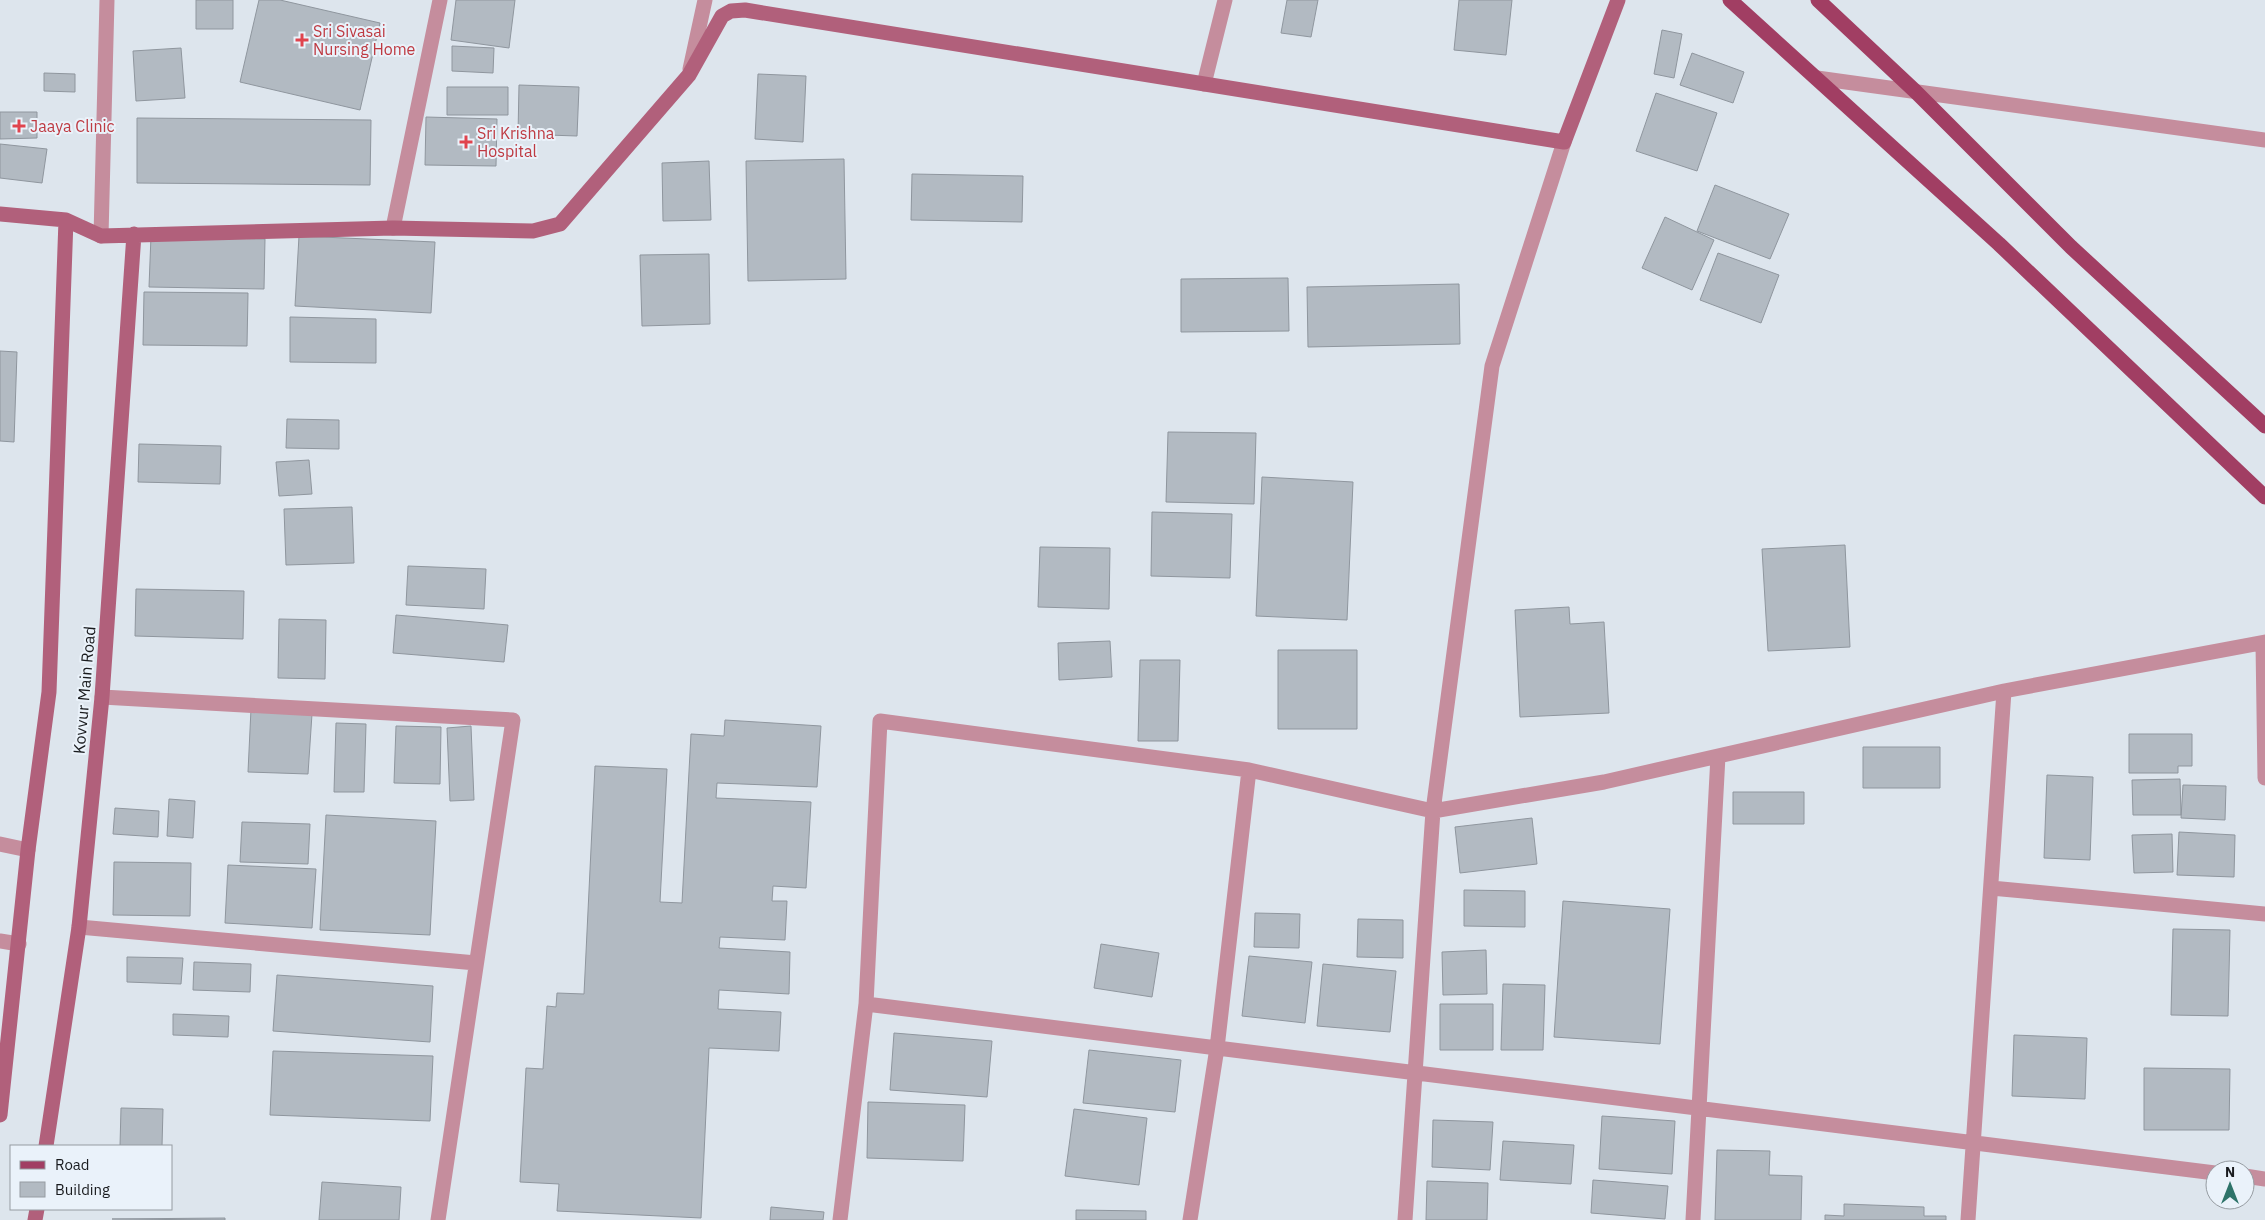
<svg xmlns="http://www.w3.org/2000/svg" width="2265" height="1220" viewBox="0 0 2265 1220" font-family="'IBM Plex Sans',sans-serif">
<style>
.building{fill:#b2bac2;stroke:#8f969e}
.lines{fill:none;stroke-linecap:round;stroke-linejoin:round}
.lane{stroke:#c58d9d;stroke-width:15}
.street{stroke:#c58d9d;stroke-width:15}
.secondary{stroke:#b1607b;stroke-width:15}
.primary{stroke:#a13e63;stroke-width:15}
.health-dot{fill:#e0444e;stroke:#eaf2fa;stroke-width:2}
.labels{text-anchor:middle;stroke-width:4;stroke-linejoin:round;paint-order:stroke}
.health-label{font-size:16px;fill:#be3a42;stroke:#eaf2fa;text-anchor:start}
.street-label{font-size:16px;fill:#191b1e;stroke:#eaf2fa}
</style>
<rect width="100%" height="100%" fill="#dde5ed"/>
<path class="building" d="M196,0H233V29H196Z
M259,0H280L380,23L360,110L240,82Z
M456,0H515L509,48L451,40Z
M1287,0H1318L1311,37L1281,33Z
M1459,0H1512L1506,55L1454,50Z
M1662,30L1682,34L1674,78L1654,74Z
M452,46L494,48L493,73L452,71Z
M181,48L185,98L136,101L133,51Z
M1692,53L1744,72L1733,103L1680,85Z
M44,73L75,74V92L44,91Z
M758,74L806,76L803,142L755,139Z
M519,85L579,87L577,136L518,134Z
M447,87H508V115H447Z
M1656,93L1717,113L1697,171L1636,151Z
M0,112H37V138L0,139Z
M426,117L497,119L496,166L425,165Z
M137,118L371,120L370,185L137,183Z
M0,144L47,149L42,183L0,178Z
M844,159L846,279L748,281L746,161Z
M709,161L711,220L663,221L662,163Z
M912,174L1023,176L1022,222L911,220Z
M1715,185L1789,214L1770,259L1697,231Z
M1665,217L1714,240L1692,290L1642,268Z
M151,236L265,239L264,289L149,287Z
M299,236L435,242L431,313L295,306Z
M1718,253L1779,275L1761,323L1700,300Z
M709,254L710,324L642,326L640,255Z
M1288,278L1289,331L1181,332V279Z
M1459,284L1460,344L1308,347L1307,287Z
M144,292L248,293L247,346L143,345Z
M290,317L376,319V363L290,362Z
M0,351L17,352L14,442L0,441Z
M287,419L339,420V449L286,448Z
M1168,432L1256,433L1254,504L1166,502Z
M139,444L221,446L220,484L138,482Z
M309,460L312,494L279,496L276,462Z
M1262,477L1353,482L1347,620L1256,616Z
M352,507L354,563L286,565L284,509Z
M1152,512L1232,514L1230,578L1151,576Z
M1845,545L1850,647L1768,651L1762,549Z
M1040,547L1110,548L1109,609L1038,607Z
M408,566L486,569L484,609L406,605Z
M136,589L244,591L243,639L135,636Z
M1569,607L1570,624L1604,622L1609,713L1520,717L1515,610Z
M396,615L508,625L504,662L393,653Z
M279,619L326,620L325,679L278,678Z
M1110,641L1112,677L1059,680L1058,643Z
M1278,650H1357V729H1278Z
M1140,660H1180L1178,741H1138Z
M251,709L312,714L308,774L248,772Z
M725,720L821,726L817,787L717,783L716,798L811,802L806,888L773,886L772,901H787L785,940L720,937L719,948L790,952L789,994L719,990L718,1009L781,1012L779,1051L709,1048L701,1218L557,1211L559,1184L520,1182L526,1068L543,1069L547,1006L556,1007L557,993L584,994L595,766L667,769L660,902L682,903L691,734L724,736Z
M336,723L366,724L364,792H334Z
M396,726L441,727L440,784L394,783Z
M471,726L474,800L450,801L447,728Z
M2129,734H2192V766H2178V773H2129Z
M1863,747H1940V788H1863Z
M2047,775L2093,777L2090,860L2044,858Z
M2180,779L2181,815H2133L2132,780Z
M2183,785L2226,786L2225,820L2181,818Z
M1733,792H1804V824H1733Z
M169,799L195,801L193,838L167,836Z
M115,808L159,811L158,837L113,834Z
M326,815L436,821L430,935L320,930Z
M1532,818L1537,864L1460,873L1455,827Z
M242,822L310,824L308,864L240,862Z
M2179,832L2235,835L2234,877L2177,875Z
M2172,834L2173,872L2134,873L2132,835Z
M114,862L191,863L190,916L113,915Z
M228,865L316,869L312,928L225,923Z
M1464,890L1525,891V927L1464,926Z
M1563,901L1670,909L1660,1044L1554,1037Z
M1255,913L1300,914L1299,948L1254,947Z
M1358,919L1403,920V958L1357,957Z
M2173,929L2230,930L2228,1016L2171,1015Z
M1101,944L1159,953L1152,997L1094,988Z
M1486,950L1487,994L1443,995L1442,952Z
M1249,956L1312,962L1305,1023L1242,1016Z
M127,957L183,958L181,984L127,982Z
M194,962L251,964L250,992L193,990Z
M1323,964L1396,971L1390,1032L1317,1026Z
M277,975L433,986L430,1042L273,1031Z
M1503,984L1545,985L1543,1050H1501Z
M1440,1004H1493V1050H1440Z
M173,1014L229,1016L228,1037L173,1035Z
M894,1033L992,1041L987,1097L890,1090Z
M2014,1035L2087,1038L2085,1099L2012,1096Z
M1089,1050L1181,1060L1175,1112L1083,1103Z
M273,1051L433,1056L430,1121L270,1115Z
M2144,1068L2230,1069L2229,1130H2144Z
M868,1102L965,1105L963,1161L867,1158Z
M121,1108L163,1109L162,1146H120Z
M1074,1109L1147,1118L1139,1185L1065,1176Z
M1602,1116L1675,1121L1672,1174L1599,1169Z
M1433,1120L1493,1122L1490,1170L1432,1167Z
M1503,1141L1574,1145L1571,1184L1500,1180Z
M1717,1150L1770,1151L1769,1175L1802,1176L1801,1220H1715Z
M1593,1180L1668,1186L1665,1219L1591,1213Z
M1427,1181L1488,1183L1487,1220H1426Z
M322,1182L401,1187L399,1220H319Z
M1844,1204L1924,1207V1216H1946V1220H1825V1215L1844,1216Z
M771,1207L824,1212L823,1220H770Z
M1076,1210L1146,1211V1220H1076Z
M225,1218V1220L112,1219Z"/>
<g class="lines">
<path class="lane" d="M1817,78L2265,140"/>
<path class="street" d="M690,69L705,0
M1204,84L1225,0
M393,228L440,0
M101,236L107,0
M2263,644L2265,778
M102,697L513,720L438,1220
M0,844L28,850
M1991,888L2265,914
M79,927L476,963
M0,941L19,944
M866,1004L2215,1173
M2245,1176L2265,1179
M840,1220L866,1004L880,721L1249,770L1433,811L1604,782L2004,691L2265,642
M1190,1220L1217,1048L1249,770
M1405,1220L1433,811L1492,366L1564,142
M1693,1220L1718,756
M1968,1220L2004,691"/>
<path class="secondary" d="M0,214L66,220L101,236L393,228L533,231L560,224L689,75L722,16L731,11L745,10L1564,142L1618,0
M0,1115L28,850L49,692L66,220
M46,1146L79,927L102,697L134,234
M35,1220L37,1209"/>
<path class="primary" d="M1730,0L1999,244L2265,497
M1818,0L1915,91L2071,247L2265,426"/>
</g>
<g class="health-dot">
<path d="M299.5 32.5h5v5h5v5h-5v5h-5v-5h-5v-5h5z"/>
<path d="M16.5 118.5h5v5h5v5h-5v5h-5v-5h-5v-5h5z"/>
<path d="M463.5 134.5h5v5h5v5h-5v5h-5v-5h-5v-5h5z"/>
</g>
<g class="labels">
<g class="health-label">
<text x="313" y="37">Sri Sivasai<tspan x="313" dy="18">Nursing Home</tspan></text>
<text x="30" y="132">Jaaya Clinic</text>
<text x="477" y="139">Sri Krishna<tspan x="477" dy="18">Hospital</tspan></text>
</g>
<g class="street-label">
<text transform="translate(84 690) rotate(-85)" y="6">Kovvur Main Road</text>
</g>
</g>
<rect x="10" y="1145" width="162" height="65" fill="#eaf2fa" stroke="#969ca2"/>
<rect x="20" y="1161" width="25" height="8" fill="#a13e63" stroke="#969ca2"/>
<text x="55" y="1170" font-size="15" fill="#191b1e">Road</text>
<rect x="20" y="1182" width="25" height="15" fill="#b2bac2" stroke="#969ca2"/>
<text x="55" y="1195" font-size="15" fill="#191b1e">Building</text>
<g transform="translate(2230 1185)"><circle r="24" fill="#eaf2fa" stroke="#969ca2"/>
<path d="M0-4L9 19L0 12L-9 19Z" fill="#2d7369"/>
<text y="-8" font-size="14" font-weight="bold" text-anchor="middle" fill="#191b1e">N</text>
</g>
</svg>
